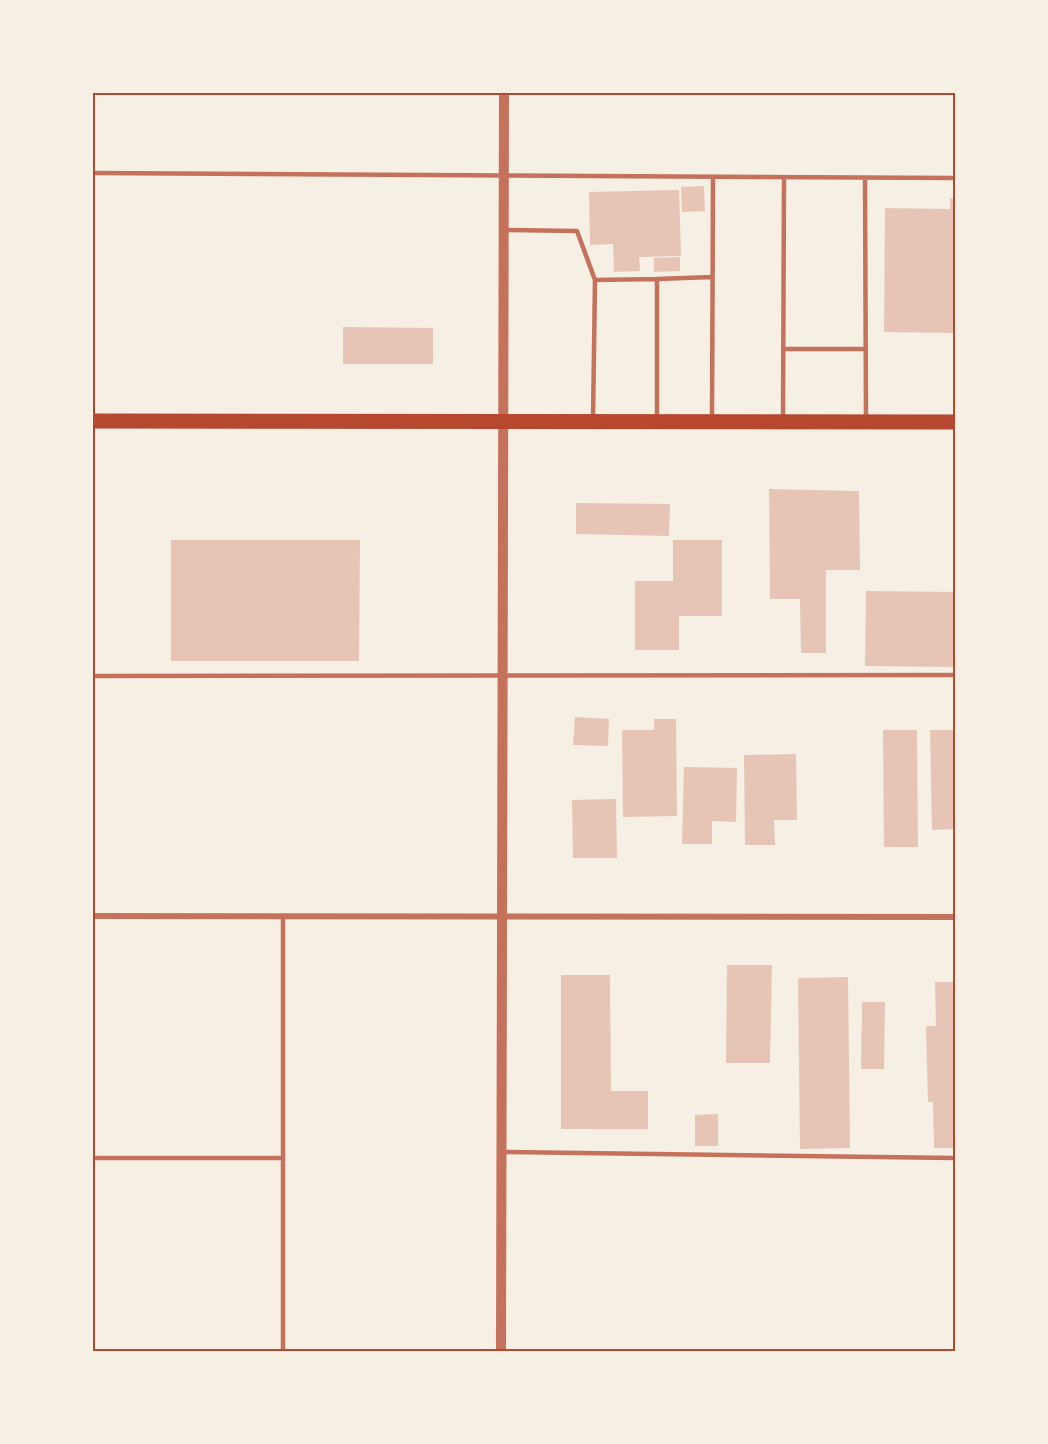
<svg xmlns="http://www.w3.org/2000/svg" width="1048" height="1444" viewBox="0 0 1048 1444" font-family="'Nunito Sans',sans-serif">
<style>
.building{fill:#e6c5b7}
.lines{fill:none;stroke-linecap:round;stroke-linejoin:round}
.service{stroke:#c5725c;stroke-width:4.5}
.minor{stroke:#c5725c;stroke-width:6}
.tertiary{stroke:#c5725c;stroke-width:10}
.primary{stroke:#b5482f;stroke-width:15}
.neatline{fill:none;stroke:#b5482f;stroke-width:2}
</style>
<rect width="100%" height="100%" fill="#f6efe4"/>
<path class="building" d="M704,186L705,211L682,212L681,187Z
M679,190L681,256L639,257L640,271L614,272L613,244L590,245L589,192Z
M950,198L955,199V333L884,332L885,208L950,209Z
M680,257V271L654,272V258Z
M343,327L433,328V364H343Z
M769,489L859,491L860,570H826V653H801L800,599H770Z
M576,503L670,504L669,536L576,534Z
M171,540H360L359,661H171Z
M673,540H722V616H679V650H635V581H673Z
M866,591L955,592V667L865,666Z
M575,717L609,719L608,746L573,745Z
M654,719H676L677,816L623,817L622,730H654Z
M883,730H917L918,847H884Z
M930,730H955V829L932,830Z
M796,754L797,820H774L775,845H745L744,755Z
M684,767L737,768L736,822L712,821V844H682Z
M616,799L617,858H573L572,800Z
M727,965H772L770,1063H726Z
M561,975H610L611,1091H648V1129H561Z
M848,977L850,1148L800,1149L798,978Z
M935,982H955V1148H934L933,1102H928L926,1026H936Z
M862,1002H885L884,1069H861Z
M718,1114V1146H695V1115Z"/>
<g class="lines">
<path class="service" d="M93,173L955,178
M865,178L866,419
M504,230L577,231L595,280L593,419
M595,280L657,279
M783,349H866
M712,418L713,177
M657,419V279L712,277
M783,419L784,178
M93,676L955,675
M501,1152L955,1158
M93,1158H283
M283,1351V916"/>
<path class="minor" d="M93,916L955,917"/>
<path class="tertiary" d="M501,1351L504,93"/>
<path class="primary" d="M93,421L955,422"/>
</g>
<rect width="1048" height="1444" fill="none" stroke="#f6efe4" stroke-width="189"/>
<rect x="94" y="94" width="860" height="1256" class="neatline"/>
</svg>
